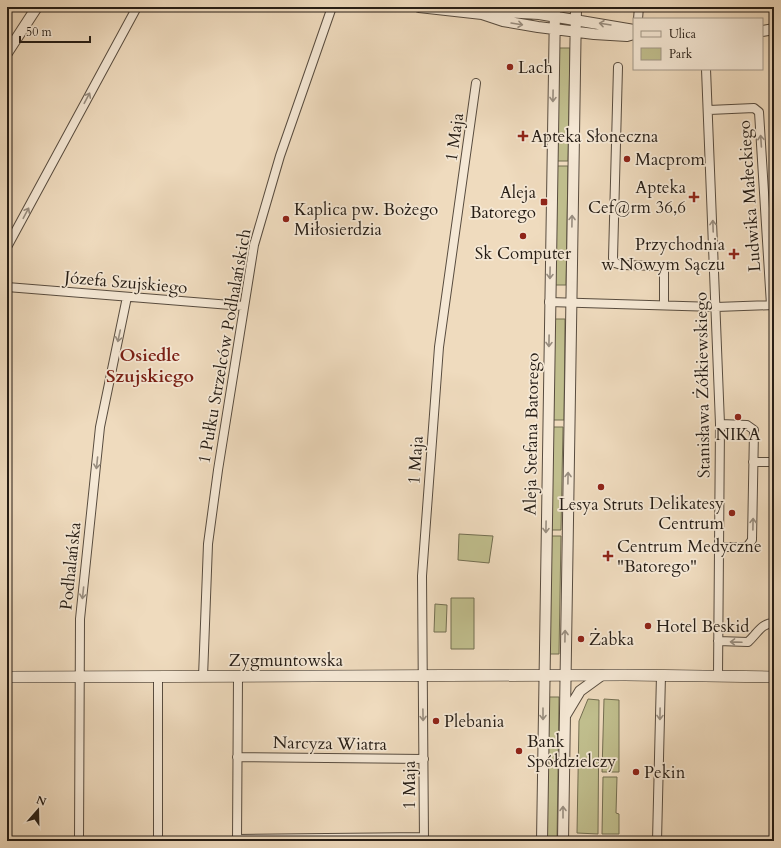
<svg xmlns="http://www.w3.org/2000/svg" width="781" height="848" viewBox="0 0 781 848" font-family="Cardo,serif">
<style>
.green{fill:#c0be8d;stroke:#736e51}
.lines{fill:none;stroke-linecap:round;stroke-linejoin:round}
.minor-casing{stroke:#584c3f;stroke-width:10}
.tertiary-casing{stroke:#584c3f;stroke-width:12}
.secondary-casing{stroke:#261d15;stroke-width:12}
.minor{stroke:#f5e8d5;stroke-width:8}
.tertiary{stroke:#f5e8d5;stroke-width:10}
.secondary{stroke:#f5e8d5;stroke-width:11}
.oneway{stroke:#988d7f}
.poi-dot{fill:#8f2418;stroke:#f5e8d5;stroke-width:1.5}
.labels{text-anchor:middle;stroke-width:3.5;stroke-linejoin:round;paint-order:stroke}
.poi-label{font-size:17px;fill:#261d15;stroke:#f5e8d5;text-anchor:start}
.street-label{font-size:17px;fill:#261d15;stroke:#f5e8d5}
.neighbourhood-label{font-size:18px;font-weight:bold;fill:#7a1f14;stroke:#f5e8d5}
</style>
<rect width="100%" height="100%" fill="#efdbbe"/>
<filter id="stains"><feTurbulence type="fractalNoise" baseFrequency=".005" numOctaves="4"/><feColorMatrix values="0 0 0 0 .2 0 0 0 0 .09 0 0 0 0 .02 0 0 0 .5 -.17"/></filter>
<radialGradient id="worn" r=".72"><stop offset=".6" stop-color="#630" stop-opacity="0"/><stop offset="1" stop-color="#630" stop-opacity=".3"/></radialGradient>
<path class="green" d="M559,48H570L568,161H557Z
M557,166H568L566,285H555Z
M554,319H565L564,420H553Z
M553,427H563L561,530H551Z
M459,534L493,536L489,563L458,560Z
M551,536H561L559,654H549Z
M451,598H474V649H451Z
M435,604L447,605L446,632H434Z
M548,697H559L557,841H547Z
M588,699L599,700L598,834L577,833L579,721Z
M604,699L619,700V772H602Z
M603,777H617L616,813L619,814V834H602Z"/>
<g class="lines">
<defs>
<path id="minor" d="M638,19L639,7
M618,67L613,258L615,263L621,265L660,266L664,268V305
M706,69L720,424L718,676
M709,110L754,108L759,112L771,305
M7,247L137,7
M7,287L243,306
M549,302L716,307L774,305
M753,462H774
M718,547H747L752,540L754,430L747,425L720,424
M718,641L748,642C757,634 761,623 774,623
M158,677V841
M203,677L208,544L218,470L254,245L280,156L332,7
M237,757L424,759
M237,839L424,837
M79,841L80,619L100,427L127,297
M237,841L238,677
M424,841L422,576L439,347L476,83
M657,841L661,675"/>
<path id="tertiary" d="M419,7L482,14L503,21L538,27L594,34L627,36L634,34
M486,14L504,12L539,14L634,30
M762,31L774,29
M7,53L37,7
M565,716L580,691L602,675
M542,841L555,7
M563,841L576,7"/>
<path id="secondary" d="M7,677L625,675L774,677"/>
</defs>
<use href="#minor" class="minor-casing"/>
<use href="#tertiary" class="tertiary-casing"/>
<use href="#secondary" class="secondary-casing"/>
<use href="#minor" class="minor"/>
<use href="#tertiary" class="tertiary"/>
<use href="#secondary" class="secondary"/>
</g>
<defs><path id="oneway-shaft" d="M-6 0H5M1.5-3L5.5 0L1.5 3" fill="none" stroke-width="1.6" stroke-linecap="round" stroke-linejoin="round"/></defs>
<g class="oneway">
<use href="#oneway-shaft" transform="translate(517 24) rotate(9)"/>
<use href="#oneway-shaft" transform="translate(605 24) rotate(-171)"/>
<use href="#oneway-shaft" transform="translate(553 96) rotate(91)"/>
<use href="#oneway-shaft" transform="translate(87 98) rotate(-62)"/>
<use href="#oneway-shaft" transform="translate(761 141) rotate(-94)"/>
<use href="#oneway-shaft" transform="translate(26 213) rotate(-62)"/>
<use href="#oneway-shaft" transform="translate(572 221) rotate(-89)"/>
<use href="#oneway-shaft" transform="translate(713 226) rotate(-92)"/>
<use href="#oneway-shaft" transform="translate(550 273) rotate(91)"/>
<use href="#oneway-shaft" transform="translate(119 336) rotate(102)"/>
<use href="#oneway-shaft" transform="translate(549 341) rotate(91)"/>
<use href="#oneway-shaft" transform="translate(97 463) rotate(96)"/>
<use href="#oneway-shaft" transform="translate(568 478) rotate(-89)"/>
<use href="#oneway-shaft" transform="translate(753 524) rotate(-89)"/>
<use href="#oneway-shaft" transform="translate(546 527) rotate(91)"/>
<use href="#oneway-shaft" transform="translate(83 593) rotate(96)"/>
<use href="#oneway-shaft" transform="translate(565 636) rotate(-89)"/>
<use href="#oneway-shaft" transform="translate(736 642) rotate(-178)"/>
<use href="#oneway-shaft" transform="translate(543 714) rotate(90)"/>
<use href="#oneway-shaft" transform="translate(660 714) rotate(91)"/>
<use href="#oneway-shaft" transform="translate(423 715) rotate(89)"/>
<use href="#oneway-shaft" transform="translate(563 812) rotate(-90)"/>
</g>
<g class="poi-dot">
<circle cx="510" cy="67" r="4"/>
<path d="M521 130h4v4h4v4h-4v4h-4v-4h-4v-4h4z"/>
<circle cx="627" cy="159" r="4"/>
<path d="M692 191h4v4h4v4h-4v4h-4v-4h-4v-4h4z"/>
<rect x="540" y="198" width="8" height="8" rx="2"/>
<circle cx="286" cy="219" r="4"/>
<circle cx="523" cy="236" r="4"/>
<path d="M732 248h4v4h4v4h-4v4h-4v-4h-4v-4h4z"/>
<circle cx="738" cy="417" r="4"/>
<circle cx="601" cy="487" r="4"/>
<circle cx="732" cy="513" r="4"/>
<path d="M606 550h4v4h4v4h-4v4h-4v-4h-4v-4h4z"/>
<circle cx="648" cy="626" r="4"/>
<circle cx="581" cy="639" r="4"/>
<circle cx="436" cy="721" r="4"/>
<circle cx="519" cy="751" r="4"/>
<circle cx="636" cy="772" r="4"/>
</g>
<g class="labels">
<g class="poi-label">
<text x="518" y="73">Lach</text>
<text x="531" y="142">Apteka Słoneczna</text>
<text x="635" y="165">Macprom</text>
<text x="686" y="193" text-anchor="end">Apteka<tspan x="686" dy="20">Cef@rm 36,6</tspan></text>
<text x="536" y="198" text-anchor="end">Aleja<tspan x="536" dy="20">Batorego</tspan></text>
<text x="294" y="215">Kaplica pw. Bożego<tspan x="294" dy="20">Miłosierdzia</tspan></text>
<text x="725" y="250" text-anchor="end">Przychodnia<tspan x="725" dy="20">w Nowym Sączu</tspan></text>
<text x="523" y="259" text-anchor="middle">Sk Computer</text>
<text x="738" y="440" text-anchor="middle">NIKA</text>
<text x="724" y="509" text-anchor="end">Delikatesy<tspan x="724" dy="20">Centrum</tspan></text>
<text x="601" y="510" text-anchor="middle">Lesya Struts</text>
<text x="617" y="552">Centrum Medyczne<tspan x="617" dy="20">"Batorego"</tspan></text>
<text x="656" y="632">Hotel Beskid</text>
<text x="589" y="645">Żabka</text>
<text x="444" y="727">Plebania</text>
<text x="527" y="747">Bank<tspan x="527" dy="20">Spółdzielczy</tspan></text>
<text x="644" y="778">Pekin</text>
</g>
<g class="street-label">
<text transform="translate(454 137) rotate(-82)" y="6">1 Maja</text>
<text transform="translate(749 196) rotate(-94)" y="6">Ludwika Małeckiego</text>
<text transform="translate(126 282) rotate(5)" y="6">Józefa Szujskiego</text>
<text transform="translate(224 346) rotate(-80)" y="6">1 Pułku Strzelców Podhalańskich</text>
<text transform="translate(702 385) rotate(-91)" y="6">Stanisława Żółkiewskiego</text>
<text transform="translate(531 434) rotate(-89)" y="6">Aleja Stefana Batorego</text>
<text transform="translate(415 460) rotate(-86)" y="6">1 Maja</text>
<text transform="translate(70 566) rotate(-84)" y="6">Podhalańska</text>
<text x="286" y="666">Zygmuntowska</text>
<text transform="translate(330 743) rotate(1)" y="6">Narcyza Wiatra</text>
<text transform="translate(409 785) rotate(-90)" y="6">1 Maja</text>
</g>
<g class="neighbourhood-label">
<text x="150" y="361">Osiedle<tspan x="150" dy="21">Szujskiego</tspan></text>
</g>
</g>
<rect width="781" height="848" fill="none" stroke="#efdbbe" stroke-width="24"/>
<rect x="8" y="8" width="765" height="832" fill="none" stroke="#261d15" stroke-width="2"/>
<rect x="12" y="12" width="757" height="824" fill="none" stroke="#261d15"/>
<rect x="633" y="18" width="130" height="52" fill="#f5e8d5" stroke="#a29788"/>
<rect x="641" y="31" width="20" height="6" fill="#f5e8d5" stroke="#a29788"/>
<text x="669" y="38" font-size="12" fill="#261d15">Ulica</text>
<rect x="641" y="48" width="20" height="12" fill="#c0be8d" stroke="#a29788"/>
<text x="669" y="58" font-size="12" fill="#261d15">Park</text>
<g transform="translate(38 810) rotate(20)" stroke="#f5e8d5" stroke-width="3" paint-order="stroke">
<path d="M0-3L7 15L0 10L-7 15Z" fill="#261d15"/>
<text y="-6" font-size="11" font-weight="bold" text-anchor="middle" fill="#261d15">N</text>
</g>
<path d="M20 36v6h70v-6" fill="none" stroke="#261d15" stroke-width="2"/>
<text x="26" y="36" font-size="12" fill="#261d15" stroke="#f5e8d5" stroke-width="3" paint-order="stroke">50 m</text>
<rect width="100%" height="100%" filter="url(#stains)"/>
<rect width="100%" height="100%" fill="url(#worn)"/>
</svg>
